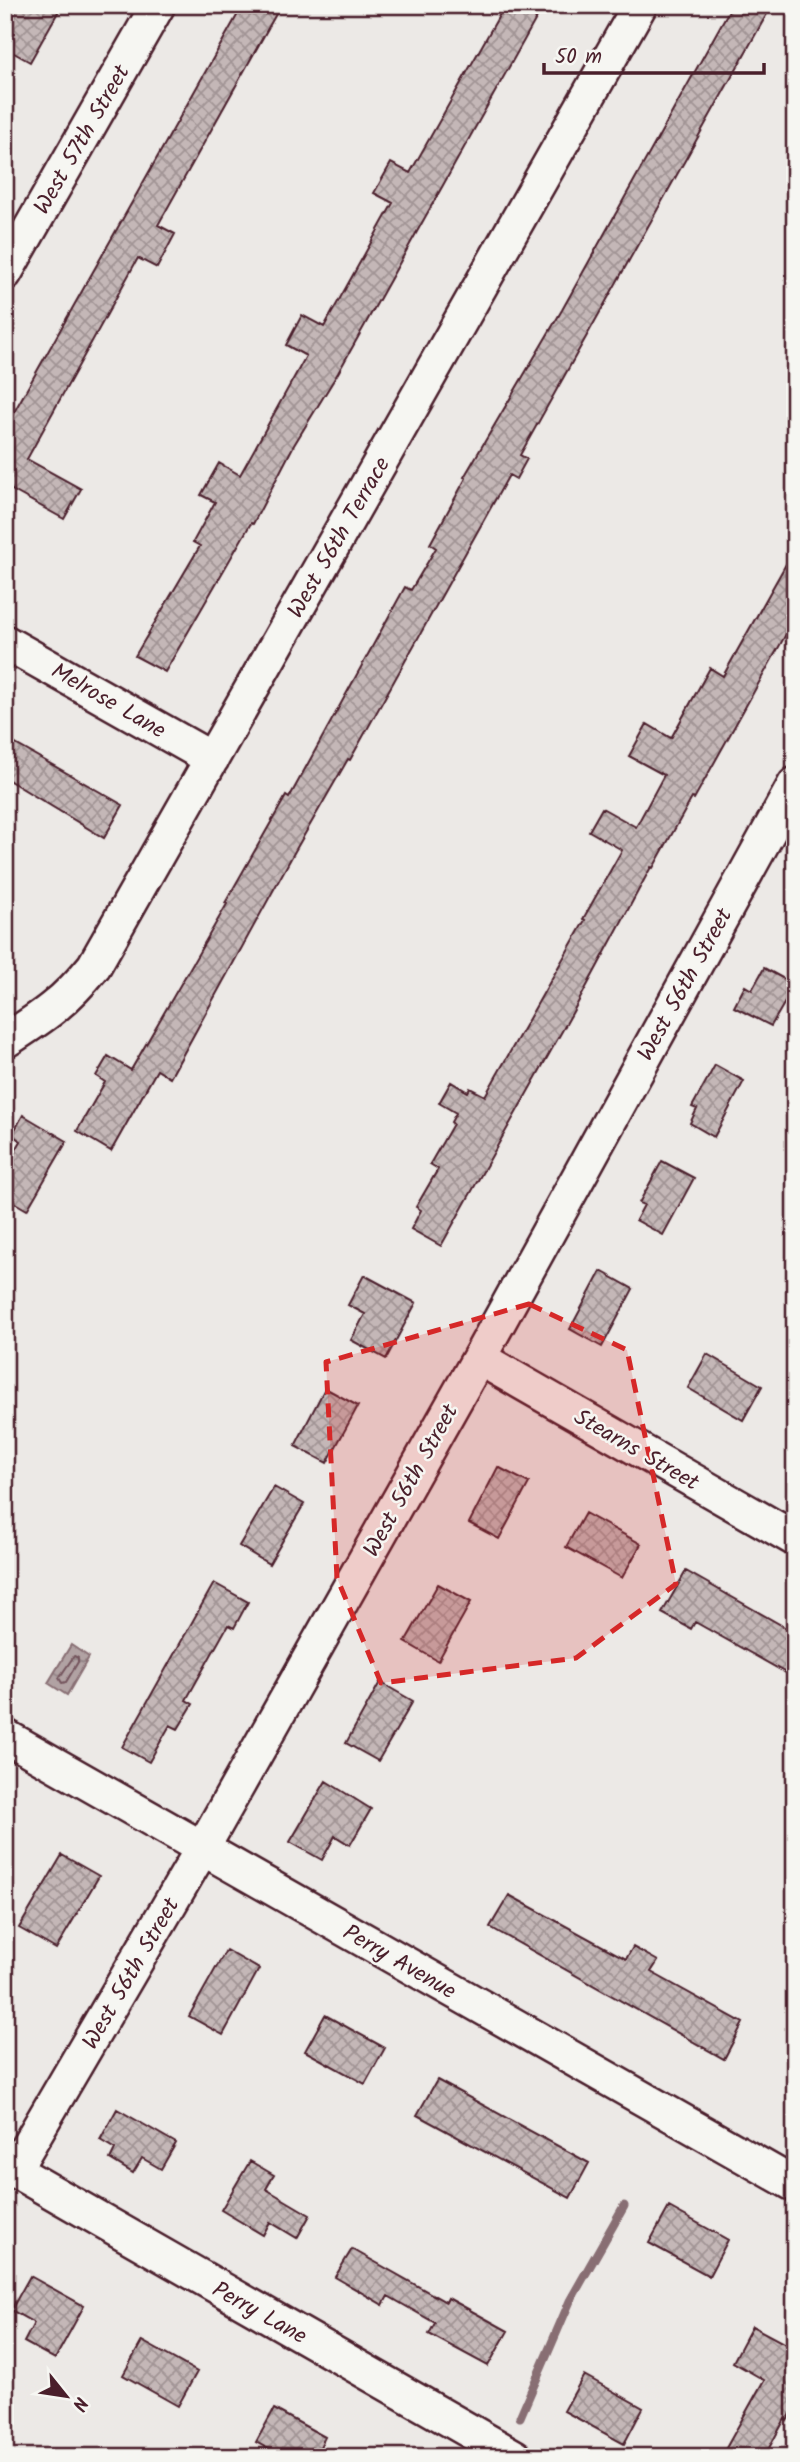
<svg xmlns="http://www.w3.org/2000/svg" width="800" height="2462" viewBox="0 0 800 2462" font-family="Kalam,sans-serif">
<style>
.water{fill:url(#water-ripples);stroke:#886e73;stroke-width:2}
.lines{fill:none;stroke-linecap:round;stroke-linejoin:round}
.shore{stroke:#73535b;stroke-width:2}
.stream{stroke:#886e73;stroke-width:9}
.building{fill:url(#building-cross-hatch);stroke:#4a1f2b;stroke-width:2}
.minor-casing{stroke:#4a1f2b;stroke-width:38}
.minor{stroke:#f6f6f2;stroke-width:33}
.marked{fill:#d62828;fill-opacity:0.2;stroke:#d62828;stroke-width:5;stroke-dasharray:14 9;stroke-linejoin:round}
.labels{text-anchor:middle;stroke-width:5;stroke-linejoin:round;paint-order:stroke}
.street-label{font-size:23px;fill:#4a1f2b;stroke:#f6f6f2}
</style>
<defs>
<pattern id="water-ripples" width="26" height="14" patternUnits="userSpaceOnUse" patternTransform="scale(1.75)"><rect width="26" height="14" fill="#b1a2a3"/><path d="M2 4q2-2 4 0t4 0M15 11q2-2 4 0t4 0" fill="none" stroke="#928385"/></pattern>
<pattern id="building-cross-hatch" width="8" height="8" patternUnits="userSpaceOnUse" patternTransform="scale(1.75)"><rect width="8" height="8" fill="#c4b7b7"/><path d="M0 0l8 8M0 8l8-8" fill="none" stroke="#a19495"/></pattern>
</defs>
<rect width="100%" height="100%" fill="#ece9e6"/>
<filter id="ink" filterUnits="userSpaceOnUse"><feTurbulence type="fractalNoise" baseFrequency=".0143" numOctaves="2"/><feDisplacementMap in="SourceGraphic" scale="14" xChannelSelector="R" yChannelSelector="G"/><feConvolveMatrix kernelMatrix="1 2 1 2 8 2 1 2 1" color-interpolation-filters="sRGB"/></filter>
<g filter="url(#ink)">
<path class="water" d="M71,1645L89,1657L67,1695L48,1683Z"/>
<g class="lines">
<path class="shore" d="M74,1656L78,1658V1662L66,1682L62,1683L59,1678Z"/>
<path class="stream" d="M520,2417L570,2301L624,2206"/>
</g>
<path class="building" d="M17,5H62L30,62L5,48V26Z
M243,5H281L158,225L175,234L157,268L138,258L27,459L81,489L64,519L10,489L5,498V428Z
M505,5H516L537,17L338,373L294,445L253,524L251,523L165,672L135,656L200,546L193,542L215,502L201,495L219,463L240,475L306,356L286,345L302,315L324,327L393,203L374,193L391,163L410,173Z
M732,5H772L520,455L527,459L516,479L509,475L350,760L348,759L295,851L170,1078L157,1070L111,1151L77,1131L105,1082L96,1076L108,1056L131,1070L227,904L225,903L286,796L289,798L405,587L411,590L436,548L430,544L466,478L464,477L562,310Z
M795,548V618L694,799L692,798L653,868L651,867L575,1008L441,1246L411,1229L421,1210L416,1207L438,1169L430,1164L453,1124L451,1122L456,1113L439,1103L451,1082L468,1092L470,1088L485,1096L585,920L583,919L622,850L589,831L602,808L636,827L664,775L629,756L647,724L671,738L710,668L723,676Z
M5,738L123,805L104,838L5,778Z
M764,968L795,985L771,1026L734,1007L745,986L752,990Z
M715,1065L744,1081L714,1137L690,1123L697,1109L692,1107Z
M23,1115L67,1141L27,1210L5,1197V1169L21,1141L12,1135Z
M662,1161L694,1178L663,1235L636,1220L644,1205L639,1203Z
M601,1271L633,1289L602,1347L570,1329Z
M364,1275L416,1303L386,1359L351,1340L365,1314L348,1305Z
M707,1354L762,1386L743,1420L688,1388Z
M325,1388L358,1406L327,1463L295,1446Z
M498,1467L529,1483L499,1539L469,1523Z
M274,1487L304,1504L269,1564L239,1546Z
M585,1513L641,1544L622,1578L566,1547Z
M686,1571L795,1633V1678L695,1622L691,1629L662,1613Z
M214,1583L248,1602L234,1628L228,1625L186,1700L193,1704L178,1729L170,1725L149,1762L122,1747Z
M438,1584L471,1602L438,1661L405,1642Z
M380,1682L413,1701L378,1761L346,1743Z
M326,1781L371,1809L350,1845L335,1836L322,1860L290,1842Z
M62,1855L99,1876L56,1949L19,1928Z
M509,1895L626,1959L633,1947L658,1961L651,1972L743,2023L724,2059L490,1927Z
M226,1950L259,1969L223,2035L189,2016Z
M325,2015L385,2048L365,2084L305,2051Z
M437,2080L589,2163L570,2198L417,2115Z
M117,2109L176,2143L161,2169L142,2158L133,2173L110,2159L115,2149L100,2140Z
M250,2161L274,2175L266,2189L310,2215L297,2238L270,2222L263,2235L221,2210Z
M669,2207L728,2240L709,2276L649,2243Z
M352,2249L446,2302L448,2298L508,2331L488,2366L429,2334L435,2323L388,2296L383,2305L335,2277Z
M30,2276L84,2306L55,2359L24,2342L34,2323L11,2310Z
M752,2326L795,2349V2407L787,2421L785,2419L764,2457H721L764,2380L733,2362Z
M142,2341L197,2372L178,2406L123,2375Z
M584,2375L643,2408L624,2444L564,2411Z
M274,2409L325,2437L315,2457H283L256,2442Z"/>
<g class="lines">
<defs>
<path id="minor" d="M5,273L158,5
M5,642L212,759
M5,1041C44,1016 65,1002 94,966L640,5
M479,1358L795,1539
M5,1736L795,2185
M5,2165L515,2457
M14,2170L202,1849L479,1358L795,784"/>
</defs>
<use href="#minor" class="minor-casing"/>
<use href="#minor" class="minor"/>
</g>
</g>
<path class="marked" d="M529,1304L627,1350L676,1584L576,1658L381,1683L337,1578L326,1362Z"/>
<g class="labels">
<g class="street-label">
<text transform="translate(81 139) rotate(-60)" y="8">West 57th Street</text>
<text transform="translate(338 537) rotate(-60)" y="8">West 56th Terrace</text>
<text transform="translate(109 700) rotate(30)" y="8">Melrose Lane</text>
<text transform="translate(684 984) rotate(-61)" y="8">West 56th Street</text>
<text transform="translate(637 1449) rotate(30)" y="8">Stearns Street</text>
<text transform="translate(410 1480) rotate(-61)" y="8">West 56th Street</text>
<text transform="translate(400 1961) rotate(30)" y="8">Perry Avenue</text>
<text transform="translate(130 1973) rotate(-60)" y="8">West 56th Street</text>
<text transform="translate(260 2312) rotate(29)" y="8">Perry Lane</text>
</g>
</g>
<rect width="800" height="2462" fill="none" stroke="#f6f6f2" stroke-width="28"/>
<rect x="14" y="14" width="772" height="2434" fill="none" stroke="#4a1f2b" stroke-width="2.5" filter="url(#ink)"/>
<g transform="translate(66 2396) rotate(120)" stroke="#f6f6f2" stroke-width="5" paint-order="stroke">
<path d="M0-5L12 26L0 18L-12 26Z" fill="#4a1f2b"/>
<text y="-10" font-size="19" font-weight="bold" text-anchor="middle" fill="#4a1f2b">N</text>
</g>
<path d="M544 63v10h220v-10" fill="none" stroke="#4a1f2b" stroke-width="3.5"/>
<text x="555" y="63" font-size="21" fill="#4a1f2b" stroke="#f6f6f2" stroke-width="5" paint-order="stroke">50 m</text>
</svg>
